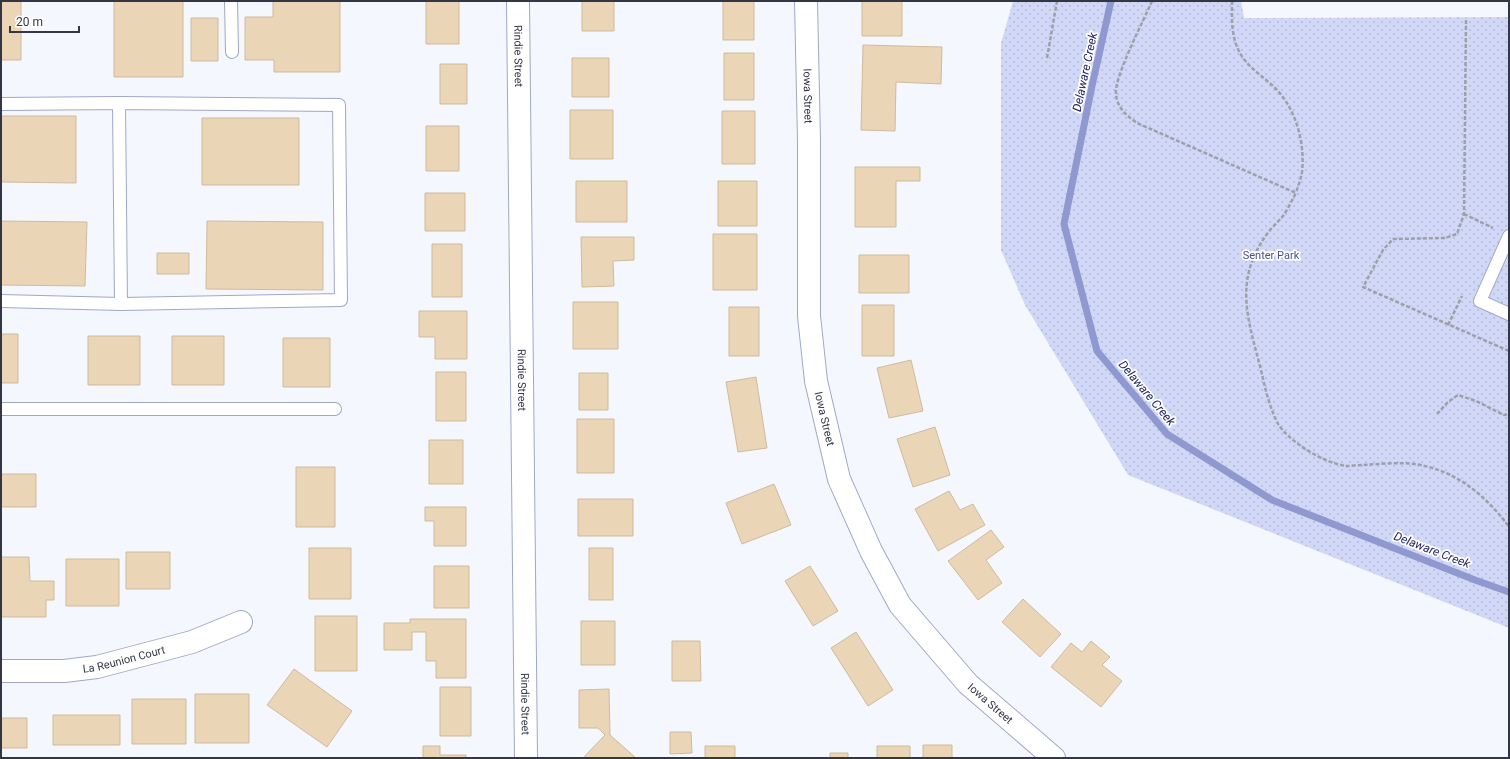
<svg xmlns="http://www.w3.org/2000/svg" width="1510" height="759" viewBox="0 0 1510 759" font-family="Roboto,sans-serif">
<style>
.grass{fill:url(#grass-dots)}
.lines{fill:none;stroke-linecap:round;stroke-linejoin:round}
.stream{stroke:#8f99d0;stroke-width:7}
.building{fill:#ead5b6;stroke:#cfbb9c}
.lane-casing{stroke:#a0a7c7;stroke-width:14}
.street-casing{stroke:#a0a7c7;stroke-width:24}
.path{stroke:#9da0a9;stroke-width:2.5;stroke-dasharray:4 2;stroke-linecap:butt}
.lane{stroke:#fff;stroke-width:12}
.street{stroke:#fff;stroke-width:22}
.labels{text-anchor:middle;stroke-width:3.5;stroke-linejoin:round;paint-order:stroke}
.street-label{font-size:11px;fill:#333643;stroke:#fff}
.park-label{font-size:11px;fill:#474e94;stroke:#fff}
.water-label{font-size:12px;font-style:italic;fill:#222364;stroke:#fff}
</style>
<defs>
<pattern id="grass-dots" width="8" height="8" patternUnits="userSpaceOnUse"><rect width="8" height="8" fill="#d1d8f7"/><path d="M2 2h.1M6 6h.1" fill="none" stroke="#b4bad5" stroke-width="1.8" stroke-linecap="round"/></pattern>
</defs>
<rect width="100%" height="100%" fill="#f5f7fe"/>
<path class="grass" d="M1013,1H1241L1244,18L1509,17V628L1128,475L1025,305L1001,250V43Z"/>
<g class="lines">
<path class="stream" d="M1111,1L1092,86L1064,224L1097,351L1167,434L1272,500L1475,580L1509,592"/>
</g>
<path class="building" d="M1,1H21V60H1Z
M114,1H183V77H114Z
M273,1H340V72H274V60H245V17H273Z
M426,1H459V44H426Z
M582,1H614V31H582Z
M723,1H754V40H723Z
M862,1H902V36H862Z
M191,18H218V61H191Z
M863,45L942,47L941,84L896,82L895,131L861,130Z
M724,53H754V100H724Z
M572,58H609V97H572Z
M440,64H467V104H440Z
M570,110H613V159H570Z
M722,111H755V164H722Z
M1,116H76V183L1,182Z
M202,118H299V185H202Z
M426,126H459V171H426Z
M855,167H920V181H896V227H855Z
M576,181H627V222H576Z
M718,181H757V226H718Z
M425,193H465V231H425Z
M1,221L87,222L85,286L1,285Z
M207,221L323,222V290L206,289Z
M713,234H757V290H713Z
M581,237H634V260L613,261L614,286L582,287Z
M432,244H462V297H432Z
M157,253H189V274H157Z
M859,255H909V293H859Z
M573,302H618V349H573Z
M862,305H894V356H862Z
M729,307H759V356H729Z
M419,311H467V359H435V337H419Z
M1,334H18V383H1Z
M88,336H140V385H88Z
M172,336H224V385H172Z
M283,338H330V387H283Z
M911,360L923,411L889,418L877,368Z
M436,372H466V421H436Z
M579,373H608V410H579Z
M756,377L767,448L738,452L726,382Z
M577,419H614V473H577Z
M935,427L950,475L913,487L897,439Z
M429,440H463V484H429Z
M296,467H335V527H296Z
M1,474H36V507H1Z
M774,484L791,525L742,544L726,503Z
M949,491L960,510L973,504L985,525L938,551L915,509Z
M578,499H633V536H578Z
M425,507H466V546H434V521H425Z
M991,530L1004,547L986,560L1002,583L978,600L948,561Z
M309,548H351V599H309Z
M589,548H613V600H589Z
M126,552H170V589H126Z
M1,557H29L30,581H54V600H46V617H1Z
M66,559H119V606H66Z
M434,566H469V608H434Z
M810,566L838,611L813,626L785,581Z
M1023,599L1061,634L1040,657L1002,622Z
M315,616H357V671H315Z
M410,619H466V678H436V661H426V632H412V650H384V623H410Z
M581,621H615V665H581Z
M856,632L893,690L868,706L831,648Z
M672,641H700L701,681H672Z
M1091,641L1110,657L1102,665L1122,681L1101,707L1051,667L1071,643L1082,652Z
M294,669L352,711L327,747L267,705Z
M440,687H471V736H440Z
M609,689L610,735L636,758H583L605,735L598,728H579V690Z
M195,694H249V743H195Z
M132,699H186V744H132Z
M53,715H120V745H53Z
M1,718H27V748H1Z
M670,732H691L692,753L670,754Z
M923,745H952V758H923Z
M423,746H440V755H466V758H423Z
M705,746H735V758H705Z
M877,746H910V758H877Z
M830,753H848V758H830Z"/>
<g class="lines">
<defs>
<path id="lane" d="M231,1L232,52
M119,103L339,105L341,300L121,304
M1,104L119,103L121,304L1,301
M1509,236L1480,301L1509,314
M1,409H335"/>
<g id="street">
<path id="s1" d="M518,1L526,758"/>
<path id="s2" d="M806,1L809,141V316L816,381L839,479L871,551L900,605L968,684L1054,758"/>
<path id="s3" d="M1,671H64L97,667L192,642L241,622"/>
</g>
</defs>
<use href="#lane" class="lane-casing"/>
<use href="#street" class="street-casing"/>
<path class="path" d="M1152,1C1144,20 1114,77 1116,94C1117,108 1127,116 1137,123L1296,193C1292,200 1288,209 1283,216C1278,222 1271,228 1267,234C1233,281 1248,319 1261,370C1265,388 1269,405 1277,422C1287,441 1325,464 1347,466C1351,466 1357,465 1362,465C1382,464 1405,461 1425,466C1460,474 1488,498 1509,527
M1232,1C1232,16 1231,32 1237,47C1245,67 1264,76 1278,91C1297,112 1305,145 1302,172C1301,179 1298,186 1296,193
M1466,20L1464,214L1457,234L1445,238L1393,239L1383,250L1363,287L1509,351
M1047,58L1057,1
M1464,214L1493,228
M1448,325L1462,296
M1437,414L1448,402L1458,395L1476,401L1504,415L1509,414"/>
<use href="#lane" class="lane"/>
<use href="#street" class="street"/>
</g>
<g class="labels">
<g class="street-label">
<text dy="4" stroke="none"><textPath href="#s1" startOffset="55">Rindie Street</textPath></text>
<text dy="4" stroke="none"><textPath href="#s2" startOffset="95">Iowa Street</textPath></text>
<text dy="4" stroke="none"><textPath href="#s1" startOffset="379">Rindie Street</textPath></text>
<text dy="4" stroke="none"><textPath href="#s2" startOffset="419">Iowa Street</textPath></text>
<text dy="4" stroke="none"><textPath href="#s3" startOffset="124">La Reunion Court</textPath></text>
<text dy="4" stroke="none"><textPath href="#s1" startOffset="703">Rindie Street</textPath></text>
<text dy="4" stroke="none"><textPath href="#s2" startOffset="755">Iowa Street</textPath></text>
</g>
<g class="park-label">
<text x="1271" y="259">Senter Park</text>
</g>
<g class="water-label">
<text transform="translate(1085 72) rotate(-78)" y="4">Delaware Creek</text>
<text transform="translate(1147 393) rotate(50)" y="4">Delaware Creek</text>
<text transform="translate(1432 550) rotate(21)" y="4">Delaware Creek</text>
</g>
</g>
<rect width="1510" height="759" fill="none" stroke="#333643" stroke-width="4"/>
<path d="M10 26v6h69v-6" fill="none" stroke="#333643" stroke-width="2"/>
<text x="16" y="26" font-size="12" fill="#333643" stroke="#ffffff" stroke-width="3" paint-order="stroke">20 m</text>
</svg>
